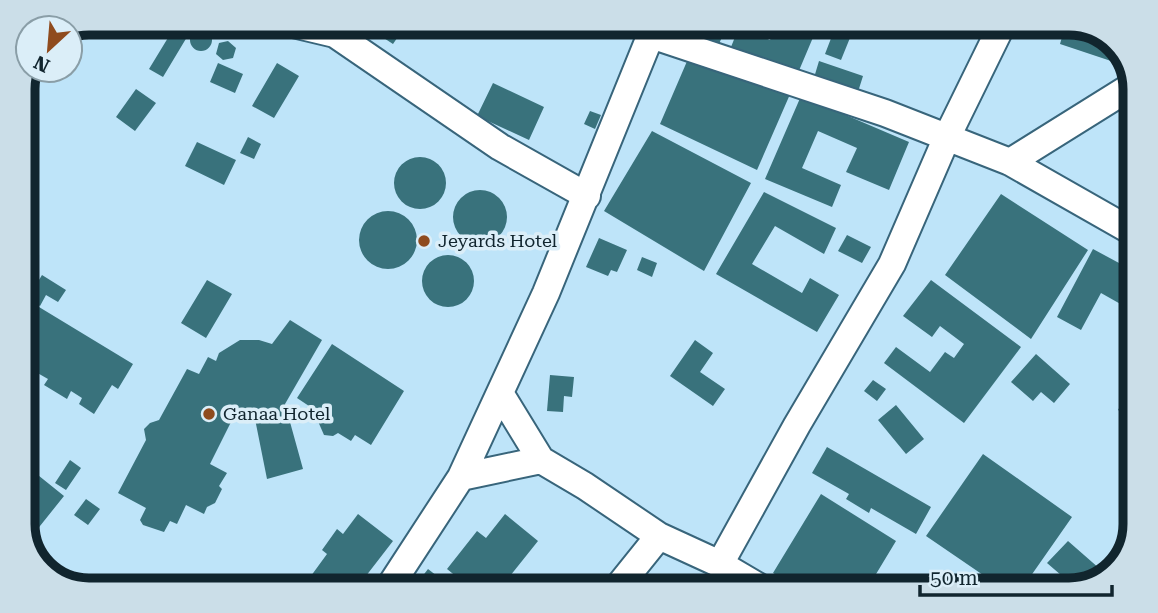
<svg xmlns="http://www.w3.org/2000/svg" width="1158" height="613" viewBox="0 0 1158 613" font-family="'Roboto Serif',serif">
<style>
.building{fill:#39727c}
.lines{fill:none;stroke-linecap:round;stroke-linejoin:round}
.minor-casing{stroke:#38657b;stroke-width:30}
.minor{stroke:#fff;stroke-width:26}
.poi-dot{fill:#8f4b1e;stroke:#dbeef8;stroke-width:2.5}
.labels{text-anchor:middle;stroke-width:7;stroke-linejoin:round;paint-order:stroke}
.poi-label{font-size:18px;fill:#11252e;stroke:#dbeef8;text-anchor:start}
.rim{fill:none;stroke:#11252e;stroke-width:9}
</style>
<rect width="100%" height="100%" fill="#bee4f9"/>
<path class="building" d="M177,23L190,32L163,77L149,69Z
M373,25H406L393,44L370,29Z
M695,27H726L717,49L690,37Z
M739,27L770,40L775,28H817L795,80L729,52Z
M835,28H854L841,60L825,54Z
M879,28H908L904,39Z
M190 40a11 11 0 1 1 22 0a11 11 0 1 1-22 0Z
M1064,30H1098L1124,53L1129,67L1060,44Z
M228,41L236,48L233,58L223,60L216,54L219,43Z
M691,52L791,92L757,170L660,124Z
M819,61L863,76L857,95L813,81Z
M218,63L243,74L235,93L210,82Z
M277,63L299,76L274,118L252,106Z
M493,83L544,107L529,140L477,116Z
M136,89L156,103L135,131L116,117Z
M801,96L909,142L889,190L846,172L857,148L818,131L802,168L841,185L832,207L765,179Z
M590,111L601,115L595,129L584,124Z
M652,131L751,183L704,271L604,211Z
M248,137L261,144L254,159L240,153Z
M197,142L236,160L224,185L185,166Z
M394 183a26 26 0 1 1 52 0a26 26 0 1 1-52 0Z
M453 217a27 27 0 1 1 54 0a27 27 0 1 1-54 0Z
M764,192L836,228L824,254L775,226L752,264L802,293L810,278L839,295L817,332L716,274Z
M1001,194L1088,250L1031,339L945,275Z
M359 240a29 29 0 1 1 58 0a29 29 0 1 1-58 0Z
M847,235L871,247L862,263L838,251Z
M599,238L627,250L617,272L611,270L608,276L586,267Z
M1093,249L1132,270V290L1124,306L1101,293L1081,330L1057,317Z
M422 281a26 26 0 1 1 52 0a26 26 0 1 1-52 0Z
M642,257L657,263L652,277L637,270Z
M42,275L66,290L58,302L46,295L40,306L28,298Z
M207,280L232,294L206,338L181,323Z
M931,280L1021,347L964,423L884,363L896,347L930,372L945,352L954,358L964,344L940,326L932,337L903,316Z
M1132,301V328L1121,323Z
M39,307L133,364L118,389L112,385L94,414L79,404L82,398L71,391L67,399L44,385L48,379L34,371L31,376L23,372V333Z
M290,320L322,340L285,404L303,469L267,479L254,414L236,419L233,418L210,464L227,473L219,486L222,489L215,503L207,507L204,514L186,505L177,524L170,521L164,532L143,525L140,520L146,508L118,493L146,440L144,429L150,423L159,420L187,369L199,374L208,357L216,361L219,353L240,340H259L272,344Z
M695,340L713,353L700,372L725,389L713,406L670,376Z
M332,344L404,391L371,445L355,435L351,441L338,433L333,436L324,435L317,419L309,414L312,408L297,398Z
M1036,354L1070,384L1054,403L1041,392L1033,401L1011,382Z
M550,375L574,377L572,397L564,396L563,412L547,411Z
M873,380L886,389L877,401L864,391Z
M1131,387L1130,417L1118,410Z
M896,405L924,439L906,454L878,420Z
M827,447L931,507L916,534L871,508L869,513L846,499L849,494L812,473Z
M983,454L1072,517L1021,590H1005L926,536Z
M70,460L81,468L66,490L55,483Z
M23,463L64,496L36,531L23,520Z
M821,494L896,541L867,589L798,588L773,573Z
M86,499L100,509L88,525L74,515Z
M358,514L393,541L359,585H315L308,580L327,554L322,550L337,529L343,534Z
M505,514L538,541L502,586H468L447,569L477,531L486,538Z
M1068,541L1108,576L1105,579L1076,588L1047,563Z
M428,569L450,586H415Z"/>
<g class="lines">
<defs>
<path id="minor" d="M293,24L335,34L500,147L587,196
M651,35L885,113L1010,162L1133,232
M1010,162L1135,84
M500,393L541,460
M461,477L541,460L585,486L659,536
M720,564L761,588
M390,586L461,477L546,293L654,27
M618,587L659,536L720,564L797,425L892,264L947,137L1000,29"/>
</defs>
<use href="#minor" class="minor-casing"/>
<use href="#minor" class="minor"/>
</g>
<g class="poi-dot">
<circle cx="424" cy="241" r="7"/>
<circle cx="209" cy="414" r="7"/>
</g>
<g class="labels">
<g class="poi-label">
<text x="438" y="247">Jeyards Hotel</text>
<text x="223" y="420">Ganaa Hotel</text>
</g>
</g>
<path d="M0 0H1158V613H0ZM89 35H1069A54 54 0 0 1 1123 89V524A54 54 0 0 1 1069 578H89A54 54 0 0 1 35 524V89A54 54 0 0 1 89 35Z" fill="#cbdee8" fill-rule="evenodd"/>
<path class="rim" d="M89 35H1069A54 54 0 0 1 1123 89V524A54 54 0 0 1 1069 578H89A54 54 0 0 1 35 524V89A54 54 0 0 1 89 35Z"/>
<g transform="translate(49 49) rotate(206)"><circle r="33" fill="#dbeef8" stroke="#8a9ea7" stroke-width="2"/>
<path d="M0-5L12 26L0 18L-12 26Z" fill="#8f4b1e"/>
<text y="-10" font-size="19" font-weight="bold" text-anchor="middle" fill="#11252e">N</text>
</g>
<path d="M920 585v10h192v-10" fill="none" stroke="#11252e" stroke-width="3.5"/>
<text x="930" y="585" font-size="21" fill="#11252e" stroke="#dbeef8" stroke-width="5" paint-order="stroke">50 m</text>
</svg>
